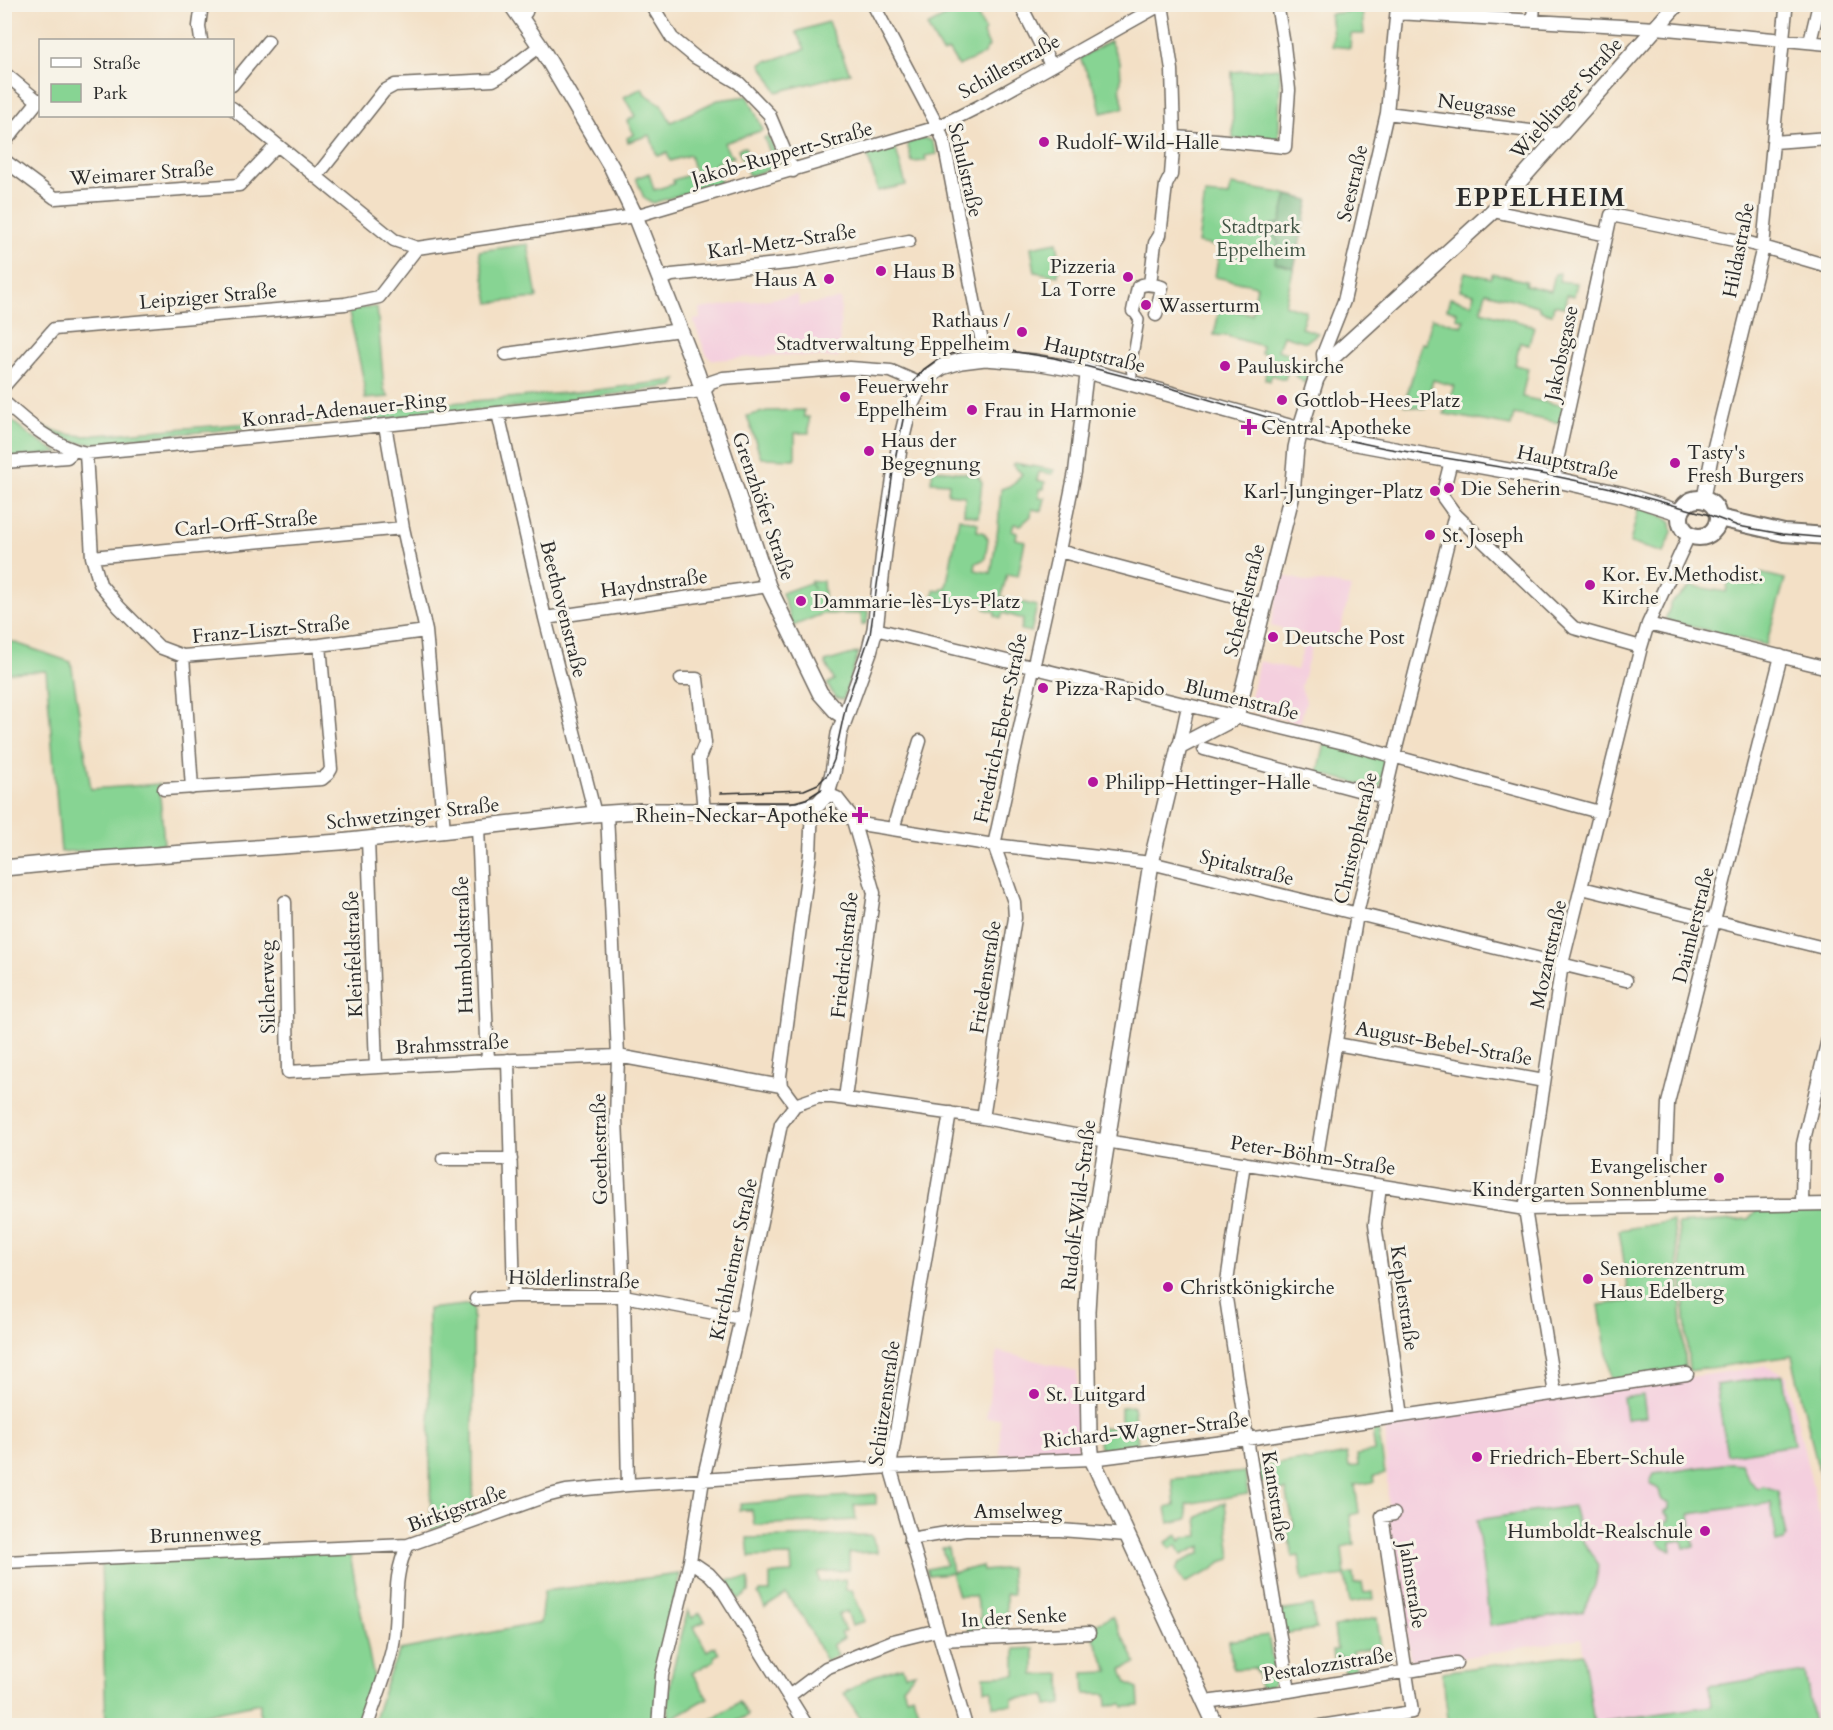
<svg xmlns="http://www.w3.org/2000/svg" width="1833" height="1730" viewBox="0 0 1833 1730" font-family="Cardo,serif">
<style>
.built{fill:#f4cfde}
.green{fill:#87d493;stroke:#59805f;stroke-width:1.5}
.forest{fill:#6db67d;stroke:#4c7054;stroke-width:1.5}
.lines{fill:none;stroke-linecap:round;stroke-linejoin:round}
.pedestrian-casing{stroke:#716a61;stroke-width:12}
.minor-casing{stroke:#716a61;stroke-width:15}
.tertiary-casing{stroke:#716a61;stroke-width:18}
.secondary-casing{stroke:#716a61;stroke-width:20}
.pedestrian{stroke:#fff;stroke-width:9}
.minor{stroke:#fff;stroke-width:12}
.tertiary{stroke:#fff;stroke-width:15}
.secondary{stroke:#fff;stroke-width:16}
.tram{stroke:#2b2b2b;stroke-width:1.5}
.poi-dot{fill:#b5179e;stroke:#f7f3e8;stroke-width:2}
.labels{text-anchor:middle;stroke-width:6;stroke-linejoin:round;paint-order:stroke}
.street-label{font-size:20px;fill:#2b2b2b;stroke:#f7f3e8}
.poi-label{font-size:20px;fill:#2b2b2b;stroke:#f7f3e8;text-anchor:start}
.park-label{font-size:20px;fill:#425545;stroke:#f7f3e8}
.district-label{font-size:26px;font-weight:bold;letter-spacing:1.5px;fill:#2b2b2b;stroke:#f7f3e8}
</style>
<rect width="100%" height="100%" fill="#f7f3e8"/>
<filter id="ink" filterUnits="userSpaceOnUse"><feTurbulence type="fractalNoise" baseFrequency=".0167" numOctaves="2"/><feDisplacementMap in="SourceGraphic" scale="12" xChannelSelector="R" yChannelSelector="G"/><feConvolveMatrix kernelMatrix="1 2 1 2 8 2 1 2 1" color-interpolation-filters="sRGB"/></filter>
<filter id="wash" filterUnits="userSpaceOnUse"><feTurbulence type="fractalNoise" baseFrequency=".008" numOctaves="4" result="noise"/><feDisplacementMap in="SourceGraphic" scale="24" xChannelSelector="R" yChannelSelector="G"/><feGaussianBlur stdDeviation="1.35" result="paint"/><feColorMatrix in="noise" values="0 0 0 0 0 0 0 0 0 0 0 0 0 0 0 0 0 1.4 0 .05"/><feComposite in="paint" operator="in"/></filter>
<g filter="url(#wash)">
<rect width="100%" height="100%" fill="#f3e0c6"/>
<path class="built" d="M798,295L799,306L841,299L839,358L781,355L714,360L707,356L693,320L700,319L699,309Z
M1280,575L1313,583L1321,582L1351,587L1340,632L1312,646L1301,687L1306,701L1300,723L1248,710L1259,661L1297,670L1307,635L1271,626Z
M997,1351L1077,1371L1079,1452L1000,1455V1418H986Z
M1765,1366L1787,1376L1828,1553V1725H1814L1805,1672L1709,1686L1712,1706L1594,1723L1581,1638L1412,1666L1389,1525L1385,1422Z"/>
<path class="green" d="M945,5H972L985,30L983,34L989,46L983,55L958,66L949,51L942,53L927,26L950,14Z
M1362,10L1364,34H1351L1350,48L1332,46L1333,35L1330,14Z
M828,22L850,73L777,92L761,64L769,60L770,61L805,49L796,32Z
M1110,41L1120,62L1121,81L1120,89L1124,108L1101,113L1097,94L1080,58Z
M1280,68L1279,140L1277,143L1233,139L1232,72Z
M642,88L645,94L661,104L671,122L718,100L748,96L763,130L724,143L729,153L734,157L715,163L721,183L653,203L644,198L636,178L649,173L654,190L674,184L673,180L695,173L690,155L670,161L667,153L657,156L650,135L628,142L627,138L634,134L627,121L635,116L624,97Z
M768,136L780,160L777,167L749,176L738,149L745,147L753,165L772,157L764,138Z
M924,138L932,141L937,154L925,156L926,161L912,162L907,143Z
M895,146L906,185L878,191L867,154Z
M1231,185L1281,193L1309,200L1285,305L1306,311L1301,328L1318,333L1306,342L1283,335L1278,350L1294,356L1290,370L1297,371L1298,369L1309,373L1304,383L1291,371L1287,373L1285,379H1280L1274,375L1271,376L1270,381L1265,379L1268,355L1261,353L1262,346L1227,336L1214,335L1220,307L1252,314L1257,286L1215,277L1220,247L1198,243L1205,194L1229,196Z
M1057,242L1060,259L1058,276L1035,272L1031,247Z
M528,244L537,298L489,303L479,251Z
M1465,272L1490,278L1493,273L1526,281L1525,285L1551,291L1555,274L1560,273L1559,281L1577,283L1574,296L1567,295L1564,307L1554,305L1552,314L1541,311L1538,306L1486,292L1481,311L1534,326L1529,344L1520,342L1515,365L1528,368L1522,397L1564,406L1560,423L1514,414L1511,426L1444,414L1454,386L1433,380L1425,409L1404,405L1422,343L1426,344L1432,318L1462,326L1464,320L1456,318L1457,312L1447,309L1450,298L1472,304L1474,294L1460,290Z
M377,307L384,389L389,397L365,399L363,377L348,309Z
M677,380L674,386L538,405L368,421L362,418L131,438L127,442C90,444 74,448 41,426L66,434L84,436L351,415L417,406L597,390Z
M804,410V417H809V433H795V459L761,458L747,416L767,411Z
M10,419L33,438L59,453L5,458V426Z
M1014,463L1054,470L1053,474L1039,472L1037,480L1045,482L1044,489H1039V498H1045L1042,511L1032,509L1031,516L1021,525L1014,524L1012,531L1017,533L1016,539L1025,541L1018,576L1007,574L1001,597L1037,606L1031,632L1021,630L1023,619L1003,613L1001,618L995,616V612L985,609V602L969,599L968,603L952,601L950,603L933,598L934,590L941,591L942,588H946L959,518L978,523L977,531L984,533L988,539L985,559L976,563L975,570L991,573L998,528L1001,489L1012,485L1022,474L1013,465Z
M933,469L977,475L982,482L978,517L964,514L965,496L948,494L949,483L931,482Z
M1639,506L1664,517L1671,523L1672,532L1664,553L1630,543Z
M1760,573L1785,579L1766,645L1665,620L1672,602L1692,586L1726,592L1729,580L1757,586Z
M811,581H823L825,610L868,611L867,623L862,625L861,614H822L793,626L782,593L810,583L813,589Z
M4,636L7,640L71,662L91,789L159,784L164,844L61,852L46,671L5,673Z
M859,652L843,700L835,697L827,684L834,680L825,662Z
M1325,743L1387,759L1380,789L1318,773Z
M1828,1208V1511L1792,1356L1689,1371L1678,1224L1748,1219L1757,1210Z
M1673,1221L1677,1251L1685,1370L1611,1380L1599,1305L1630,1301L1619,1230Z
M473,1304V1516L431,1530L428,1309Z
M1783,1375L1794,1445L1727,1455L1716,1385Z
M1643,1395L1646,1417L1626,1419L1623,1398Z
M1133,1406L1138,1442L1137,1448L1105,1452C1096,1447 1100,1437 1100,1428L1121,1427V1407Z
M1378,1428L1385,1474L1373,1476L1374,1482L1355,1485L1359,1513L1350,1515L1354,1544L1342,1547L1345,1575L1353,1574L1354,1584L1362,1583L1364,1593L1373,1592L1374,1599L1350,1603L1345,1576L1303,1581L1299,1556L1292,1557L1287,1528L1294,1526L1286,1490L1269,1493L1268,1482L1261,1483L1258,1467L1301,1460L1310,1461L1347,1454L1349,1467L1358,1466L1357,1455L1375,1451L1372,1429Z
M1730,1463L1742,1464L1749,1481L1757,1488L1764,1486L1778,1491L1786,1537L1784,1541L1777,1543L1771,1503L1690,1514L1694,1546L1684,1548L1682,1540L1671,1542L1672,1551L1660,1545L1658,1541L1666,1535L1665,1522L1669,1520V1515L1665,1513V1511L1669,1509V1504L1662,1500C1657,1490 1664,1491 1651,1485L1650,1482L1654,1474Z
M1245,1472L1248,1494L1186,1504L1188,1519L1169,1523L1166,1508L1175,1506L1172,1479Z
M876,1494V1504L854,1505L856,1520L754,1525L752,1510H739L741,1504Z
M1225,1502L1231,1559L1220,1562L1213,1570L1184,1583L1176,1571L1179,1563L1201,1553V1546L1182,1555L1177,1545L1170,1549L1166,1542L1177,1535L1180,1541L1185,1537L1199,1536L1197,1518Z
M1573,1506L1582,1540L1599,1565L1595,1585L1583,1612L1490,1626L1477,1520Z
M871,1535L878,1552L849,1553V1570L818,1572L819,1582L845,1579L846,1590H852L865,1621L852,1626L847,1611L838,1615L845,1631L841,1633L844,1638L832,1645L838,1655L826,1661L803,1617L786,1594L765,1608L758,1594L760,1592H770V1574L792,1573L791,1556L749,1557L747,1538Z
M948,1547L952,1573L982,1566L983,1571L1010,1568L1013,1594H1006L1007,1632L969,1633L967,1622L981,1618L975,1596H958L951,1573L928,1575L926,1569L946,1565L942,1548Z
M349,1550L374,1679L358,1725H260V1703L153,1725H106L101,1561Z
M680,1574L669,1625L655,1725L529,1726L528,1720L503,1726H372L388,1677L400,1650L540,1623L544,1591Z
M749,1579V1592L739,1600L727,1580Z
M1312,1606L1316,1629L1282,1634L1279,1611Z
M688,1610L692,1618L700,1613L705,1621L694,1627L707,1651L715,1646L719,1653L714,1657L715,1660L692,1673L708,1698L669,1720L668,1702L672,1673Z
M1112,1616L1136,1663L1122,1669L1127,1683L1138,1688L1139,1706L1124,1707L1123,1704L1107,1705L1106,1694H1085L1084,1673L1109,1672L1089,1627Z
M1377,1618L1381,1647L1353,1651L1356,1670L1345,1673L1342,1657L1333,1659L1332,1651L1337,1650L1334,1627Z
M1268,1635L1276,1681L1271,1687L1260,1688L1258,1672H1256L1255,1668L1233,1669L1229,1641Z
M1034,1648V1675L1061,1674L1062,1704L1047,1706L1046,1696L1012,1699V1705L993,1706L992,1690H985L984,1676L1015,1675V1649Z
M1583,1653L1594,1723L1711,1706L1709,1686L1805,1672L1814,1725H1449L1442,1672Z
M902,1667L905,1675L915,1673L903,1687L906,1697L913,1695L919,1714L911,1716L913,1725H868L870,1724L866,1718L862,1721L844,1693L873,1676Z
M739,1702L748,1715L737,1721L740,1725H703Z"/>
<path class="forest" d="M1287,195L1309,200L1294,268L1275,263L1278,242L1268,229L1270,225L1280,223Z"/>
</g>
<g filter="url(#ink)">
<g class="lines">
<defs>
<path id="pedestrian" d="M1132,375L1131,367L1139,320L1133,311"/>
<path id="minor" d="M651,4L672,38L695,57L739,83L769,114L793,171
M873,4L938,127L944,142L985,358
M1020,4L1051,65
M1397,13L1656,28L1828,44
M521,18L526,12L528,4
M1533,20L1534,4
M201,40L199,26L202,4
M1810,42L1819,4
M4,73L38,101
M232,85L268,41
M232,108L394,240L417,248L635,216L938,127L980,106L1162,4
M1387,113L1562,135
M1174,137L1217,140L1285,147L1289,90L1284,45L1277,4
M1774,142L1828,138
M4,143L38,101L40,100
M4,160L55,198L239,185L277,145
M316,177L384,91L395,85L493,80L502,75L540,46
M1493,211L1607,235
M660,280L672,275L797,262L909,241
M1150,284L1155,243L1160,235L1166,185L1171,175L1174,137L1172,70L1162,4
M1133,311L1138,287C1145,282 1154,285 1162,287L1156,315
M506,354L680,330
M1324,365L1323,354L1344,301L1387,113L1397,7
M4,386L54,329L345,304L379,297L417,248
M4,402C27,423 55,447 86,453L385,425L703,391L711,382L723,378L850,368L891,371L921,384
M498,413L545,618L595,814
M385,425L403,528L426,631L444,830
M86,453L92,557L100,584L119,607L159,647L183,656L320,645L426,631
M1451,461L1442,496L1455,514L1574,628L1641,647
M4,462L67,457L74,451
M1553,479L1611,215L1749,243L1828,266
M1703,500L1712,455L1763,247L1783,39L1786,10L1784,4
M1059,551L1264,605
M92,557L403,528
M545,618L768,586
M1648,624L1828,668
M875,629L1352,745L1599,812
M183,656L192,788
M681,679H697L705,743L699,758L704,811
M1179,747L1188,706
M1204,749L1384,797
M164,789L322,779L328,774L331,769L320,645
M827,794L837,798L852,817L874,893L845,1098
M607,813L618,1056L616,1119L624,1296L628,1485
M854,823L994,845L1151,863L1626,980
M478,827L488,1061
M893,829L920,741
M368,839L376,1067
M994,845L1059,551L1075,472L1087,371
M1582,888L1828,949
M285,902L288,1072L488,1061L618,1056L781,1086
M1336,1044L1544,1081
M508,1060L514,1296
M795,1105L781,1086L780,1076L810,854L812,806
M950,1113L890,1467L966,1726
M983,1118L1015,918L1014,902L994,845
M443,1159H511
M1244,1163L1226,1289V1298L1247,1439L1289,1691
M1314,1174L1357,914L1394,756L1455,514
M1380,1186L1375,1224L1402,1416
M1802,1204L1803,1144L1828,1039
M1664,1207L1668,1103L1781,656
M476,1299L514,1296H624L741,1318
M1555,1394L1525,1209L1562,964L1641,647L1648,624L1689,535
M910,1539L965,1530H1060L1127,1535
M690,1561L709,1574L720,1586L807,1726
M4,1562L408,1545L546,1496L566,1491L628,1485L890,1467L1092,1459L1247,1439L1687,1374
M941,1640L1089,1633
M789,1696L826,1668L893,1641L938,1630
M1205,1702L1289,1691L1456,1663
M367,1726C375,1701 386,1675 392,1650C400,1615 390,1579 408,1545
M658,1726L662,1675L690,1561L703,1480L741,1318L781,1124L795,1105L818,1097H832L983,1118L1118,1143L1525,1209L1828,1204
M1320,1726L1412,1712L1382,1516L1394,1514"/>
<path id="tertiary" d="M511,4L540,46L612,168L635,216L697,373L768,586L820,693L837,712L845,717
M4,868L84,860L340,842L595,814L640,811H792L818,804L827,794L833,773L839,734L869,652L875,629L886,535L899,449L909,408L921,384L931,375L942,367L961,361L985,358L1035,362L1087,371L1329,438L1553,479L1624,495L1681,513
M1216,1726L1092,1459L1089,1436L1087,1311L1091,1242L1151,863L1179,747L1236,717L1292,494L1296,448L1300,430L1316,379L1324,365L1493,211L1677,4"/>
<path id="secondary" d="M1680 518a19 19 0 1 1 38 0a19 19 0 1 1-38 0Z
M1719,518L1784,533L1828,536"/>
</defs>
<use href="#pedestrian" class="pedestrian-casing"/>
<use href="#minor" class="minor-casing"/>
<use href="#tertiary" class="tertiary-casing"/>
<use href="#secondary" class="secondary-casing"/>
<use href="#pedestrian" class="pedestrian"/>
<use href="#minor" class="minor"/>
<use href="#tertiary" class="tertiary"/>
<use href="#secondary" class="secondary"/>
<path class="tram" d="M720,793L804,790L818,784L828,774L834,760L846,705L870,635L894,464L908,395L915,380L924,369L942,356L959,352L1005,350L1054,358L1174,389L1329,436L1385,448L1554,476L1607,487L1706,514L1738,526L1782,534L1828,538
M720,802H796L806,799L822,789"/>
</g>
</g>
<g class="poi-dot">
<circle cx="1044" cy="142" r="6"/>
<circle cx="881" cy="271" r="6"/>
<circle cx="1128" cy="277" r="6"/>
<circle cx="829" cy="279" r="6"/>
<circle cx="1146" cy="305" r="6"/>
<circle cx="1022" cy="332" r="6"/>
<circle cx="1225" cy="366" r="6"/>
<circle cx="845" cy="397" r="6"/>
<circle cx="1282" cy="400" r="6"/>
<circle cx="972" cy="410" r="6"/>
<path d="M1246 418h6v6h6v6h-6v6h-6v-6h-6v-6h6z"/>
<circle cx="869" cy="451" r="6"/>
<circle cx="1675" cy="463" r="6"/>
<circle cx="1449" cy="488" r="6"/>
<circle cx="1435" cy="491" r="6"/>
<circle cx="1430" cy="535" r="6"/>
<circle cx="1590" cy="585" r="6"/>
<circle cx="801" cy="601" r="6"/>
<circle cx="1273" cy="637" r="6"/>
<circle cx="1043" cy="688" r="6"/>
<circle cx="1093" cy="782" r="6"/>
<path d="M857 806h6v6h6v6h-6v6h-6v-6h-6v-6h6z"/>
<circle cx="1719" cy="1178" r="6"/>
<circle cx="1588" cy="1279" r="6"/>
<circle cx="1168" cy="1287" r="6"/>
<circle cx="1034" cy="1394" r="6"/>
<circle cx="1477" cy="1457" r="6"/>
<circle cx="1705" cy="1531" r="6"/>
</g>
<g class="labels">
<g class="street-label">
<text transform="translate(1009 66) rotate(-29)" y="7">Schillerstraße</text>
<text transform="translate(1566 98) rotate(-48)" y="7">Wieblinger Straße</text>
<text transform="translate(1477 105) rotate(7)" y="7">Neugasse</text>
<text transform="translate(782 153) rotate(-16)" y="7">Jakob-Ruppert-Straße</text>
<text transform="translate(966 170) rotate(77)" y="7">Schulstraße</text>
<text transform="translate(142 173) rotate(-4)" y="7">Weimarer Straße</text>
<text transform="translate(1352 183) rotate(-77)" y="7">Seestraße</text>
<text transform="translate(782 241) rotate(-8)" y="7">Karl-Metz-Straße</text>
<text transform="translate(1738 250) rotate(-79)" y="7">Hildastraße</text>
<text transform="translate(208 296) rotate(-5)" y="7">Leipziger Straße</text>
<text transform="translate(1561 353) rotate(-78)" y="7">Jakobsgasse</text>
<text transform="translate(1095 354) rotate(13)" y="7">Hauptstraße</text>
<text transform="translate(344 409) rotate(-6)" y="7">Konrad-Adenauer-Ring</text>
<text transform="translate(1568 462) rotate(12)" y="7">Hauptstraße</text>
<text transform="translate(764 506) rotate(71)" y="7">Grenzhöfer Straße</text>
<text transform="translate(246 523) rotate(-5)" y="7">Carl-Orff-Straße</text>
<text transform="translate(654 583) rotate(-8)" y="7">Haydnstraße</text>
<text transform="translate(1244 600) rotate(-76)" y="7">Scheffelstraße</text>
<text transform="translate(564 609) rotate(76)" y="7">Beethovenstraße</text>
<text transform="translate(271 629) rotate(-5)" y="7">Franz-Liszt-Straße</text>
<text transform="translate(1242 699) rotate(14)" y="7">Blumenstraße</text>
<text transform="translate(1000 728) rotate(-78)" y="7">Friedrich-Ebert-Straße</text>
<text transform="translate(413 813) rotate(-6)" y="7">Schwetzinger Straße</text>
<text transform="translate(1355 838) rotate(-77)" y="7">Christophstraße</text>
<text transform="translate(1247 867) rotate(14)" y="7">Spitalstraße</text>
<text transform="translate(1693 925) rotate(-76)" y="7">Daimlerstraße</text>
<text transform="translate(463 945) rotate(-92)" y="7">Humboldtstraße</text>
<text transform="translate(353 954) rotate(-92)" y="7">Kleinfeldstraße</text>
<text transform="translate(1548 954) rotate(-78)" y="7">Mozartstraße</text>
<text transform="translate(844 955) rotate(-84)" y="7">Friedrichstraße</text>
<text transform="translate(985 977) rotate(-81)" y="7">Friedenstraße</text>
<text transform="translate(267 987) rotate(-91)" y="7">Silcherweg</text>
<text transform="translate(1444 1043) rotate(10)" y="7">August-Bebel-Straße</text>
<text transform="translate(452 1044) rotate(-3)" y="7">Brahmsstraße</text>
<text transform="translate(599 1149) rotate(-91)" y="7">Goethestraße</text>
<text transform="translate(1313 1155) rotate(9)" y="7">Peter-Böhm-Straße</text>
<text transform="translate(1078 1205) rotate(-83)" y="7">Rudolf-Wild-Straße</text>
<text transform="translate(733 1259) rotate(-78)" y="7">Kirchheimer Straße</text>
<text transform="translate(574 1279) rotate(2)" y="7">Hölderlinstraße</text>
<text transform="translate(1405 1298) rotate(82)" y="7">Keplerstraße</text>
<text transform="translate(884 1403) rotate(-82)" y="7">Schützenstraße</text>
<text transform="translate(1146 1430) rotate(-6)" y="7">Richard-Wagner-Straße</text>
<text transform="translate(1276 1496) rotate(81)" y="7">Kantstraße</text>
<text transform="translate(457 1508) rotate(-20)" y="7">Birkigstraße</text>
<text x="1018" y="1518">Amselweg</text>
<text transform="translate(205 1534) rotate(-2)" y="7">Brunnenweg</text>
<text transform="translate(1413 1585) rotate(81)" y="7">Jahnstraße</text>
<text transform="translate(1014 1617) rotate(-3)" y="7">In der Senke</text>
<text transform="translate(1328 1664) rotate(-9)" y="7">Pestalozzistraße</text>
</g>
<g class="poi-label">
<text x="1056" y="149">Rudolf-Wild-Halle</text>
<text x="1116" y="273" text-anchor="end">Pizzeria<tspan x="1116" dy="23">La Torre</tspan></text>
<text x="893" y="278">Haus B</text>
<text x="817" y="286" text-anchor="end">Haus A</text>
<text x="1158" y="312">Wasserturm</text>
<text x="1010" y="327" text-anchor="end">Rathaus /<tspan x="1010" dy="23">Stadtverwaltung Eppelheim</tspan></text>
<text x="1237" y="373">Pauluskirche</text>
<text x="857" y="393">Feuerwehr<tspan x="857" dy="23">Eppelheim</tspan></text>
<text x="1294" y="407">Gottlob-Hees-Platz</text>
<text x="984" y="417">Frau in Harmonie</text>
<text x="1261" y="434">Central Apotheke</text>
<text x="881" y="447">Haus der<tspan x="881" dy="23">Begegnung</tspan></text>
<text x="1687" y="459">Tasty's<tspan x="1687" dy="23">Fresh Burgers</tspan></text>
<text x="1461" y="495">Die Seherin</text>
<text x="1423" y="498" text-anchor="end">Karl-Junginger-Platz</text>
<text x="1442" y="542">St. Joseph</text>
<text x="1602" y="581">Kor. Ev.Methodist.<tspan x="1602" dy="23">Kirche</tspan></text>
<text x="813" y="608">Dammarie-lès-Lys-Platz</text>
<text x="1285" y="644">Deutsche Post</text>
<text x="1055" y="695">Pizza Rapido</text>
<text x="1105" y="789">Philipp-Hettinger-Halle</text>
<text x="848" y="822" text-anchor="end">Rhein-Neckar-Apotheke</text>
<text x="1707" y="1173" text-anchor="end">Evangelischer<tspan x="1707" dy="23">Kindergarten Sonnenblume</tspan></text>
<text x="1600" y="1275">Seniorenzentrum<tspan x="1600" dy="23">Haus Edelberg</tspan></text>
<text x="1180" y="1294">Christkönigkirche</text>
<text x="1046" y="1401">St. Luitgard</text>
<text x="1489" y="1464">Friedrich-Ebert-Schule</text>
<text x="1693" y="1538" text-anchor="end">Humboldt-Realschule</text>
</g>
<g class="park-label">
<text x="1261" y="233">Stadtpark<tspan x="1261" dy="23">Eppelheim</tspan></text>
</g>
<g class="district-label">
<text x="1541" y="206">EPPELHEIM</text>
</g>
</g>
<rect width="1833" height="1730" fill="none" stroke="#f7f3e8" stroke-width="24"/>
<rect x="39" y="39" width="195" height="78" fill="#f7f3e8" stroke="#a5a39c" stroke-width="1.5"/>
<rect x="51" y="58" width="30" height="9" fill="#ffffff" stroke="#a5a39c" stroke-width="1.5"/>
<text x="93" y="69" font-size="18" fill="#2b2b2b">Straße</text>
<rect x="51" y="84" width="30" height="18" fill="#87d493" stroke="#a5a39c" stroke-width="1.5"/>
<text x="93" y="99" font-size="18" fill="#2b2b2b">Park</text>
</svg>
